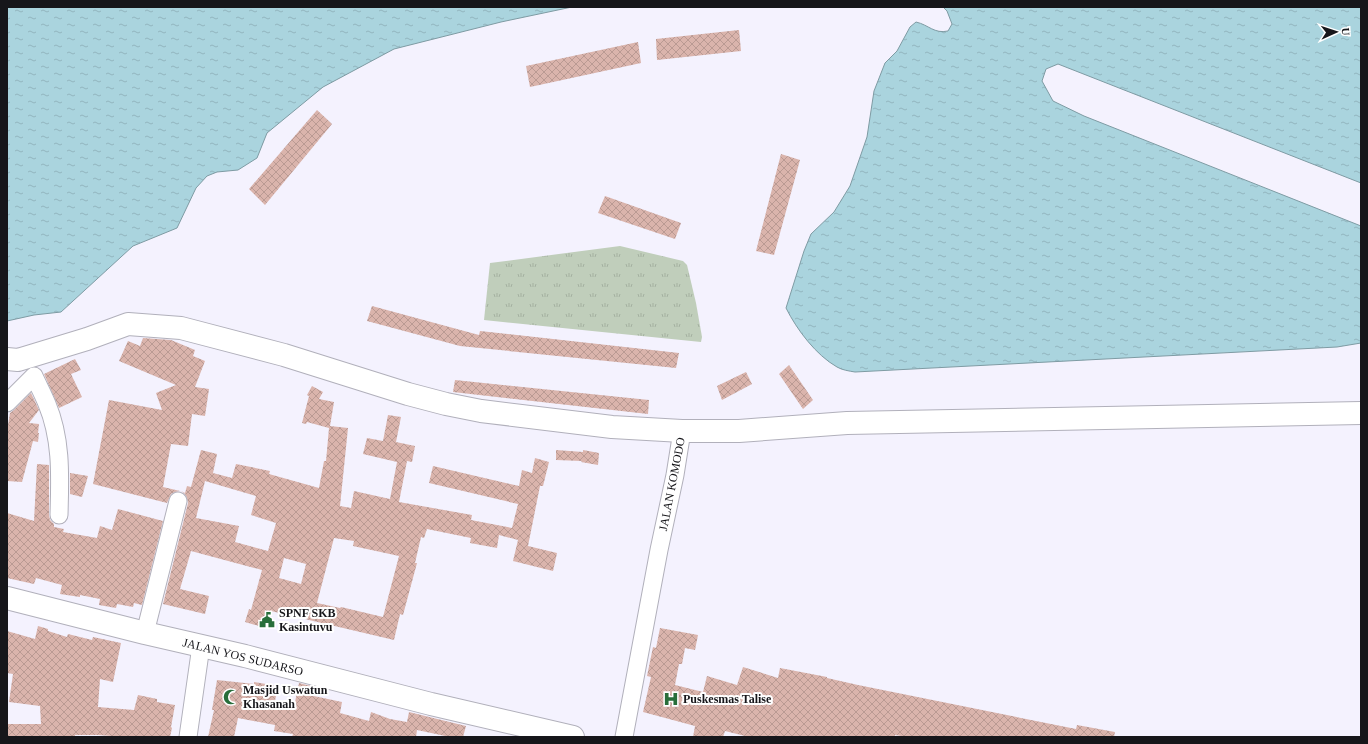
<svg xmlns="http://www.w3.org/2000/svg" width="1368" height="744" viewBox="0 0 1368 744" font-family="Georgia,serif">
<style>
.park{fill:url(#park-tufts)}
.water{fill:url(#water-ripples);stroke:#7e9ba3}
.building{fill:url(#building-cross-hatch);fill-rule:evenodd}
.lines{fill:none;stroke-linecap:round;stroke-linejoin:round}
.minor-casing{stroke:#b1b0bb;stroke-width:19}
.major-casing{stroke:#b1b0bb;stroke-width:24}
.highway-casing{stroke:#b1b0bb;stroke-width:24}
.minor{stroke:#fff;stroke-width:17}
.major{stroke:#fff;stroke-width:22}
.highway{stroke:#fff;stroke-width:22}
.labels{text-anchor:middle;stroke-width:4;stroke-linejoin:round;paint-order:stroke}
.street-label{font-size:12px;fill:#16161a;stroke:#fff}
.poi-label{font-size:12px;font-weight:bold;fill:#16161a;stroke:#fff;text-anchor:start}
</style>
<defs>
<pattern id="park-tufts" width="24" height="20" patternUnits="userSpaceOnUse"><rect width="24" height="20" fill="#c0cebb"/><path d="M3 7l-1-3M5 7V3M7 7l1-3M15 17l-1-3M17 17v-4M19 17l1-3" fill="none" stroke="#a4b0a0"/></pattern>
<pattern id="water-ripples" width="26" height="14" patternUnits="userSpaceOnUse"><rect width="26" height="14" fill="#aad4de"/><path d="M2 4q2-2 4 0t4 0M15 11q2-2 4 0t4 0" fill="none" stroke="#92b5be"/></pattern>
<pattern id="building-cross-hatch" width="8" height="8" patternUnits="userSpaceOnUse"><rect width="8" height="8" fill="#dab4ac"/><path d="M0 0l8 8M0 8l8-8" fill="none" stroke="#ba9a93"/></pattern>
</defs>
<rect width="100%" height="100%" fill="#f4f2fe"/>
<path class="park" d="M620,246L683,261L687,265L696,303L702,337L701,342L484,320L490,263Z"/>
<path class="water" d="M7,7H572L501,22L394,49L323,87L267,133L257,158L238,170L217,172L207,176L196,188L177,228L133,246L61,312L34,315L7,321Z
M943,7H1361V183L1058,64L1046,69L1042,81L1053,101L1084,116L1361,226V343L1337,347L855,372C849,371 842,370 837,367C816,355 797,330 786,308L804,251L811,234L834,212L850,186L867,137L874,91L885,63L897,51L910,27L916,22C929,25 934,34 948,31L952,24L947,11Z"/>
<path class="building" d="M739,30L741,51L657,60L656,39Z
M638,42L641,63L530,87L526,66Z
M317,110L332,124L265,205L249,189Z
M781,154L800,160L774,255L756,251Z
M605,196L681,223L675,239L598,213Z
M372,306L479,335L480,331L679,353L676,368L460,346L367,321Z
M143,338L171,340L195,350L193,356L205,361L195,387L209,389L205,416L192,414L188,446L171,444L163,487L180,491L175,492L171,494L167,503L93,484L109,400L162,410L156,393L176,385L119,361L128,341L140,346Z
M75,359L81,370L71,374L82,397L59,408L44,374Z
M789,365L813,400L803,409L779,374Z
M746,372L752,384L722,400L717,386Z
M455,380L649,400L648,414L453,392Z
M312,386L323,392L319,399L334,402L330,426L348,428L340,506L351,508L354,491L390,499L397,462L363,454L367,438L383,441L388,415L401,417L396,442L415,446L412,462L407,461L399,502L472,515L471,520L512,528L518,504L429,483L433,466L519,486L522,470L532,473L535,458L549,462L543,486H540L528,546L557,553L553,571L513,561L518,540L499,535L497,548L470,543L471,538L427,529L424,538L421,537L415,563H417L403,615L400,614L394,640L271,611L266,628L245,622L249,609L251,610L262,570L191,551L180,589L209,596L205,614L163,604L188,503L187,498L185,494L181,491L185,493L187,486L191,487L201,450L217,454L213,473L232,478L236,464L270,471L269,474L319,488L324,461H326L329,428L307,422L306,424L302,423L309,396L307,395ZM205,481L256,496L251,515L276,523L268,551L235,542L239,526L196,518ZM334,538L354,541L353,546L399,556L383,617L341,607L340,608L317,603ZM284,558L306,564L301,584L279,578Z
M31,393L39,410L29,423L39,424L38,433H39L38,442L33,441L22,482L7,481V431L10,413L14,410Z
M556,450L583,452V450L599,453L598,465L581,462L582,461L556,460Z
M37,464L49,465V515L50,520L54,524V527L64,529L63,532L97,538L100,526L112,530L118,509L163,521L142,605L134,603L133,607L117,604L116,608L99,605L100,599L80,595V597L60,594L62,585L36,578L34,584L7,578V513L34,521Z
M70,473L88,476L82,497L70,494Z
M38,626L48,629V631L67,637L68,634L92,640L93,637L121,643L113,682L100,679L98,707L134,710L138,695L157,699V702L175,705L171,727L172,728L170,737H125L98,735H75V736L62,737H7V724H41L40,706L9,702L13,674L7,673V631L35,639Z
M660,628L698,635L695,650L685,648L682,664H679L675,685L703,692L707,676L737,685L743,667L778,678L780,668L827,677V678L858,685L1076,729L1077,725L1115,732L1114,737H907L895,735V737H749L725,731L723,737H693L695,726L643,712L651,677L647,676L653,647L656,648Z
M217,680L254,684V682L278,686L275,701L295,702L299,683L311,686L309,695L342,702L340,713L369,721L371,712L390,719L407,722L409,712L466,726L463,737H450L417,730L416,737H292L293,734L274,731L275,725L238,718L234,737H208L214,710H212Z"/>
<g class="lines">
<defs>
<path id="minor" d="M7,403L34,376C38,385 43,394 47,404C62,440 60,477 59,515
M145,633L178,501
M188,737L201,646
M624,737L659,550L675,475L682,431"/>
<path id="major" d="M7,359L18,360L87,339L128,324L181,328L284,355L408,394L446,404L481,411L612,427L682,431H739L847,423L1361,413"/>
<path id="highway" d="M7,598L145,633L245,656L431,704L573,737"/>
</defs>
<use href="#minor" class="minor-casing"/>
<use href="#major" class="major-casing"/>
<use href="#highway" class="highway-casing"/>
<use href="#minor" class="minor"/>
<use href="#major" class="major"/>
<use href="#highway" class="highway"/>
</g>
<defs>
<symbol id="civic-bare" viewBox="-9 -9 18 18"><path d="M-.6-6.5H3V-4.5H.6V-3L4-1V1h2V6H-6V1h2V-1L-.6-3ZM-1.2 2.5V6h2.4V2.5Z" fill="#286e3a" stroke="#fff" stroke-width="2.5" paint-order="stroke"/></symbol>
<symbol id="mosque-bare" viewBox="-9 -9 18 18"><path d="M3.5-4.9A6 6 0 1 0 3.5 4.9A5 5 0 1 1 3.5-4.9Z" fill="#286e3a" stroke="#fff" stroke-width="2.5" paint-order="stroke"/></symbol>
<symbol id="hospital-bare" viewBox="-9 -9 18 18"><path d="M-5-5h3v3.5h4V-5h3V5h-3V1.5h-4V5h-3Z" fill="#286e3a" stroke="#fff" stroke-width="2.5" paint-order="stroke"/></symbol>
</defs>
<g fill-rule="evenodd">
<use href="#civic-bare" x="256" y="609" width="22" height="22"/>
<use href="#mosque-bare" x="220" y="686" width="22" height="22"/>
<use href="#hospital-bare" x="660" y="688" width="22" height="22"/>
</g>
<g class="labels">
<g class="street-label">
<text transform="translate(672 484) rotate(-79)" y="4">JALAN KOMODO</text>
<text transform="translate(243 657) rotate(14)" y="4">JALAN YOS SUDARSO</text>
</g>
<g class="poi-label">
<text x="279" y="617">SPNF SKB<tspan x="279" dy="14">Kasintuvu</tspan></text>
<text x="243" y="694">Masjid Uswatun<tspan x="243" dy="14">Khasanah</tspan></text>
<text x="683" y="703">Puskesmas Talise</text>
</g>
</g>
<rect width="1368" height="744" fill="none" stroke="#16161a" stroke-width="16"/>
<g transform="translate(1336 32) rotate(87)" stroke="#ffffff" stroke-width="3" paint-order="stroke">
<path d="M0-3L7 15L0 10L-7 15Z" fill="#16161a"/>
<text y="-6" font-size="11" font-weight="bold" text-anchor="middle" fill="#16161a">U</text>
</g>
</svg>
